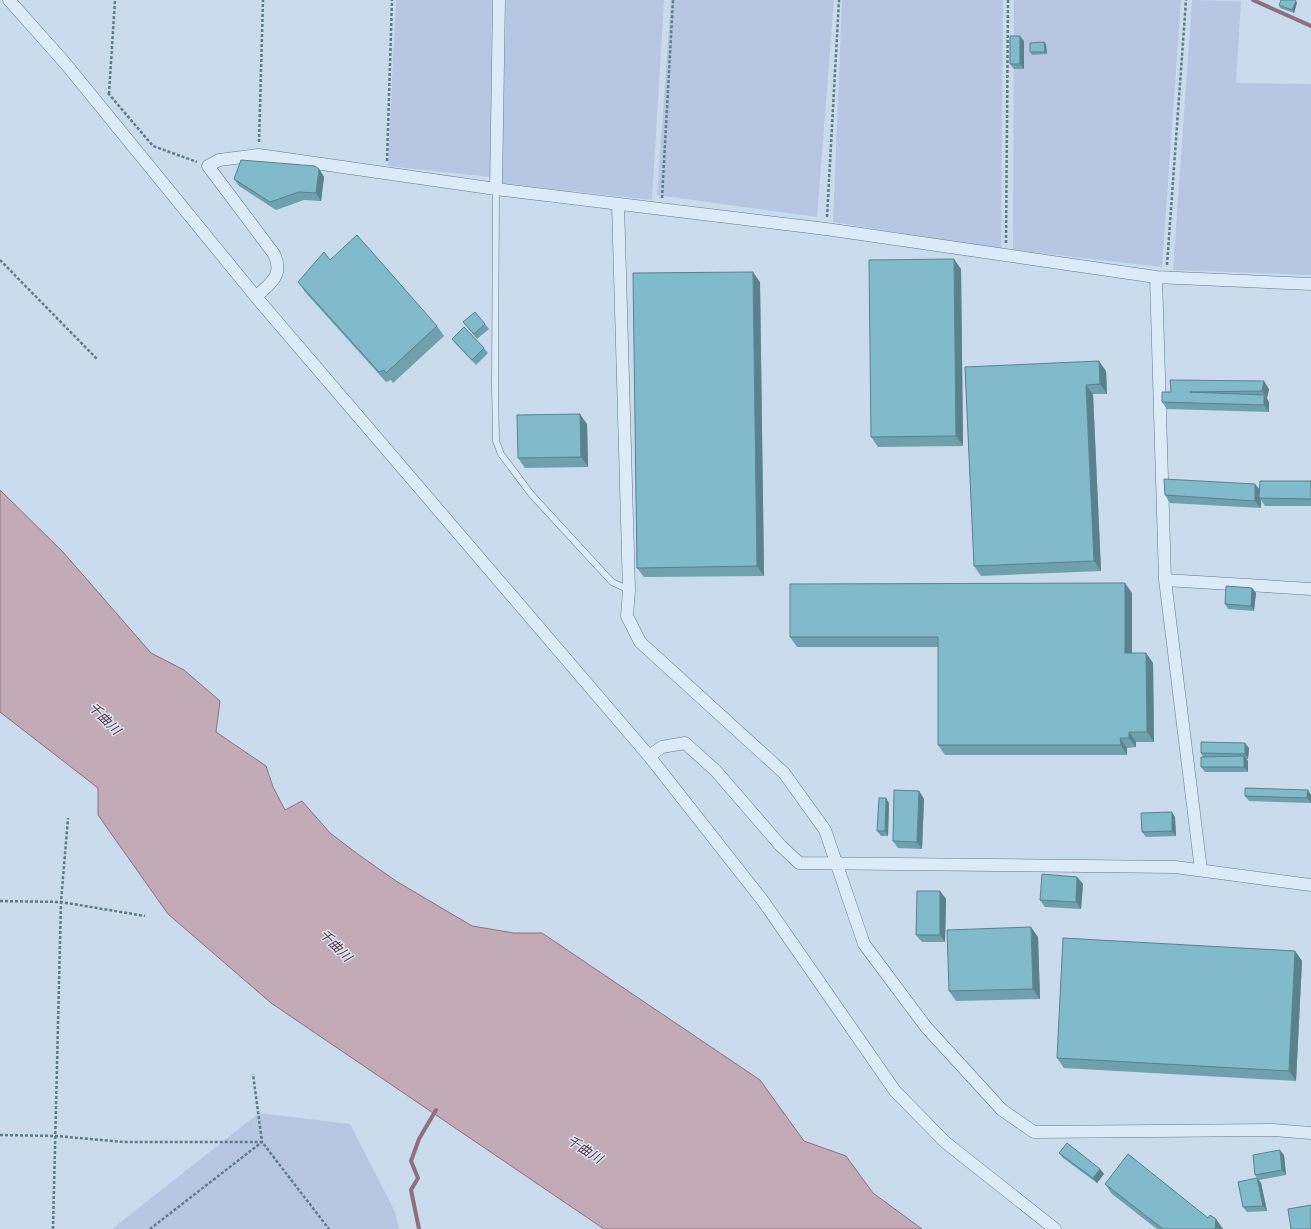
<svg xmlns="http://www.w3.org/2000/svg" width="1311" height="1229" viewBox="0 0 1311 1229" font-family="Literata,'Noto Sans JP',serif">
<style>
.farmland{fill:#b7c7e3}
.water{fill:#c2aab6;stroke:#90707f}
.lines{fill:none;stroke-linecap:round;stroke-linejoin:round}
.stream{stroke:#90707f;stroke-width:4}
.lane-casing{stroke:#5e7b89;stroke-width:7}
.street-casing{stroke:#5e7b89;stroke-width:13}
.path{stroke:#5e7b89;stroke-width:2.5;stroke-dasharray:3 2;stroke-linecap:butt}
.lane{stroke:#ddeaf8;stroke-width:6}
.street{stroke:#ddeaf8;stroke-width:12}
.wall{fill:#6fa0ae}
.shaded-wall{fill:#5a828d}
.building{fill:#81baca;stroke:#5a828d}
.labels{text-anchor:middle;stroke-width:3;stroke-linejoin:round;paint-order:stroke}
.water-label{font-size:13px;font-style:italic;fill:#59313c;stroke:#d9e7f5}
</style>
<rect width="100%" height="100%" fill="#c9dbed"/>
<path class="farmland" d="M396,0H492L490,177L388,166Z
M506,0H664L652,200L502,183Z
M671,0H834L817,217L657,195Z
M842,0H1003L1001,249L833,222Z
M1014,0H1181L1162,267L1013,250Z
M1192,0L1241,1L1236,83L1311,84V275L1173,270Z
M259,1113L350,1124L395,1212L399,1229H112Z"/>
<path class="water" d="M0,490L63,552L151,653L184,670L220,701L216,732L266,766L273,787L285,810L302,801L330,833L359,855L396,881L472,926L514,933H542L760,1080L804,1141L846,1156L873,1193L922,1229H604L271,1003L168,914L98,815V788L0,712Z"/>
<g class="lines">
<path class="stream" d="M1253,0L1311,26
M419,1229L411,1190L418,1178L411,1161L419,1139L436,1110"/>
<defs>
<path id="lane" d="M496,189L495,384L496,441L501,454L531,494L612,582L629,590"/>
<path id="street" d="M9,0L65,63L256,297L649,756L763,901L895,1091L945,1142L1055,1229
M496,189L499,0
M618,204L629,590L627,616L640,642L784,773L825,830L864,944L926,1027L1002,1110L1034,1132L1273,1130L1311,1133
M1156,277L1165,580L1201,870
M256,297C271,282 284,276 274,254L208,166L219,160L259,155L496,189L826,229L1156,277L1311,284
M1165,580L1311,589
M649,756L662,747L685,743L716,771L780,845L799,863L1175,867L1311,885"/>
</defs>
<use href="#lane" class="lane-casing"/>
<use href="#street" class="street-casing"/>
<path class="path" d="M108,93L153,146L197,162
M109,94L115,0
M259,142L263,0
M387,161L392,0
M662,198L673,0
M827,217L839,0
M1006,243L1008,0
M0,260L97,359
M1167,265L1186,0
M0,901L61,902L145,916
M0,1135L56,1136L124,1142H262L329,1229
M53,1229L61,902L68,818
M150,1229L262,1142L253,1074"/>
<use href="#lane" class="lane"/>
<use href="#street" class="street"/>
</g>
<path class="wall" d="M1297,3L1294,13L1280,8L1279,5Z
M1024,41V69H1014L1010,64Z
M1044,42L1046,44L1047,54L1032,55L1030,52Z
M319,169L324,177L321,201L304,200L276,210L239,186L234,179Z
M330,260L437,326L444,336L393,383L391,380L386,382L305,292L298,282Z
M961,269L963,446L878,447L871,437Z
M760,282L764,576L644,577L637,568Z
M463,322L485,324L489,329L477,339Z
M452,339L484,348L488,353L476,365L456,344Z
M965,367L1106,371L1107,394H1093L1101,571L981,576L974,566Z
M1269,389L1267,398L1269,402V412L1167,409L1162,402L1171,392Z
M587,424L588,467L525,468L518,458Z
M1311,481V506H1265L1261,500V508L1170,503L1165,495L1260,489Z
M1252,588L1256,593L1254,611L1228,609L1225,604Z
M1132,593V653H1146L1153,663L1154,742H1136V747L1127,748V755H945L938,745V647H797L790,637Z
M1249,748L1248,759H1246L1248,761V772H1205L1201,767L1203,757L1201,753Z
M1308,790L1311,803L1249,801L1245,796Z
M919,791L924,799L922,849L898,848L893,841Z
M889,803L888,836H881L877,831Z
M1175,817L1176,836L1146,837L1142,832Z
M1077,877L1083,884L1081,909L1045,907L1040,900Z
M940,891L946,899L945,942H922L916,935Z
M1038,937L1040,999L956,1001L949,991Z
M1295,951L1302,961L1296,1081L1064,1068L1057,1058Z
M1059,1153L1100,1169L1104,1174L1097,1183L1063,1158Z
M1284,1155L1286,1175L1259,1180L1261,1183L1267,1211L1247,1212L1243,1207L1257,1178L1255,1175Z
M1105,1184L1208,1218L1216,1219L1223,1229H1157L1112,1194Z"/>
<path class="shaded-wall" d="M1296,1L1297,3L1294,13L1292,10Z
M1020,36L1024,41V69L1020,64Z
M1044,42L1046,44L1047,54L1045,52Z
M319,169L324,177L321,201L316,193Z
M954,259L961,269L963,446L956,436Z
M753,272L760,282L764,576L757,566Z
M1099,361L1106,371L1107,394L1100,384Z
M1264,381L1269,389L1267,398L1262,391Z
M1086,385L1093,394L1101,571L1094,561Z
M1264,395L1269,402V412L1264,405Z
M580,414L587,424L588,467L581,457Z
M1255,484L1261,491L1259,498L1261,500V508L1255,501Z
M1125,583L1132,593V663L1125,653Z
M1252,588L1256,593L1254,611L1251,606Z
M1146,653L1153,663L1154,742L1147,732Z
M1129,732L1136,742V747L1129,738Z
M1120,738L1127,748V755L1121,745Z
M1245,743L1249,748L1248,759L1245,754Z
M1244,756L1248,761V772L1244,767Z
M1308,790L1311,795V803L1307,798Z
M919,791L924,799L922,849L917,842Z
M886,798L889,803L888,836L885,831Z
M1172,812L1175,817L1176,836L1172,831Z
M1077,877L1083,884L1081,909L1076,902Z
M940,891L946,899L945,942L940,935Z
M1031,927L1038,937L1040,999L1033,989Z
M1295,951L1302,961L1296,1081L1289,1071Z
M1280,1150L1284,1155L1286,1175L1282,1170Z
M1100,1169L1104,1174L1097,1183L1093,1178Z
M1257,1178L1261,1183L1267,1211L1263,1206Z
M1216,1219L1223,1229H1215Z"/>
<path class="building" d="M1281,0H1294L1296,1L1292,10L1279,5Z
M1010,36H1020V64H1010Z
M1044,42L1045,52H1030V43Z
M241,160L315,166L319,169L316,193L299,192L270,202L234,179Z
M357,235L437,326L386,373L384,370L379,372L298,282L324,252L330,260Z
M954,259L956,436L871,437L869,260Z
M753,272L757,566L637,568L633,273Z
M475,312L485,324L474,334L463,322Z
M464,327L484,348L472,360L452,339Z
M1099,361L1100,384L1086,385L1094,561L974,566L965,367Z
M1170,380L1264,381L1262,391L1190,392L1264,395V405L1162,402V392H1171Z
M580,414L581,457L518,458L517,415Z
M1164,479L1255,484V501L1165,495Z
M1260,481H1311V499L1259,498Z
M1125,583V653H1146L1147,732H1129V738H1120L1121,745H938V637H790V584Z
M1226,586L1252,588L1251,606L1225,604Z
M1201,742L1245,743V754L1201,753Z
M1244,756V767H1201V757Z
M1245,788L1308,790L1307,798L1245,796Z
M894,790L919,791L917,842L893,841Z
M879,798H886L885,831H877Z
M1172,812V831L1142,832L1141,813Z
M1042,874L1077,877L1076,902L1040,900Z
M917,891H940V935H916Z
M1031,927L1033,989L949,991L947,930Z
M1063,938L1295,951L1289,1071L1057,1058Z
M1067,1143L1100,1169L1093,1178L1059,1153Z
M1280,1150L1282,1170L1255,1175L1253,1155Z
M1128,1154L1208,1218L1210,1215L1216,1219L1215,1229H1163L1105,1184Z
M1257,1178L1263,1206L1243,1207L1238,1182Z
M1311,1205V1229H1291L1288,1209Z"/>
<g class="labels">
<g class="water-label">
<text transform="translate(105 718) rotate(45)" y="5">千曲川</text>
<text transform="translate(336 945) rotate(45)" y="5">千曲川</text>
<text transform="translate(585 1149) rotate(33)" y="5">千曲川</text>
</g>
</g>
</svg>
